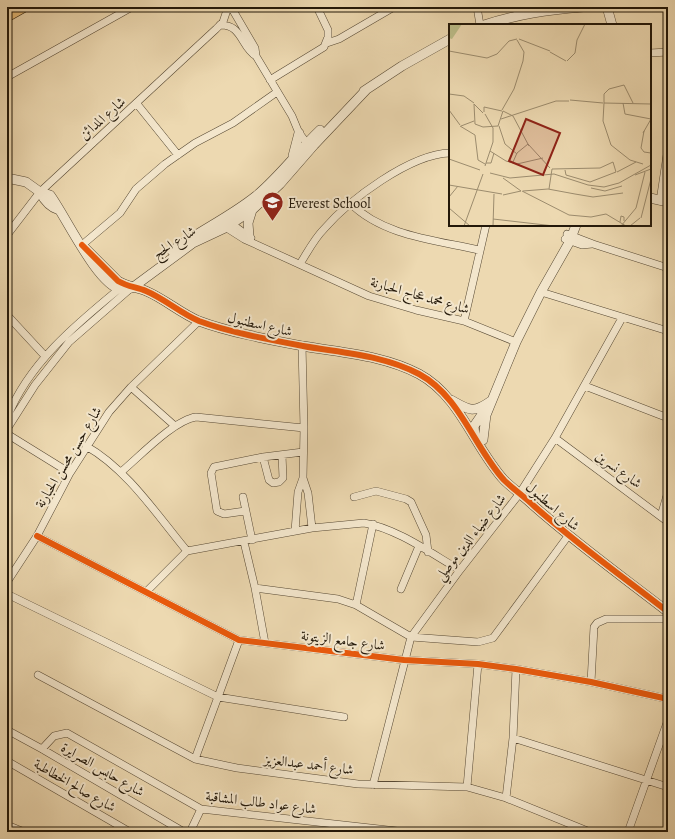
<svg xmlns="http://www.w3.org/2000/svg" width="675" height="839" viewBox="0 0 675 839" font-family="Alegreya,Amiri,serif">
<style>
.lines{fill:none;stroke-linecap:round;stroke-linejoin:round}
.minor-casing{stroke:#564833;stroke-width:8}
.tertiary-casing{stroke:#564833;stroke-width:10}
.trunk-casing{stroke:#231809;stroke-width:12}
.minor{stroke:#f3e6cc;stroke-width:7}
.tertiary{stroke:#f3e6cc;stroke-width:9}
.trunk{stroke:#e6bc78;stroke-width:11}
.cycleway-casing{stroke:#f3e6cc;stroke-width:8}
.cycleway{stroke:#e8590c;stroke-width:6}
.labels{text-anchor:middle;stroke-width:4;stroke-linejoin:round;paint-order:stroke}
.street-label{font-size:14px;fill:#231809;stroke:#f3e6cc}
.poi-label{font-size:14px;fill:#231809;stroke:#f3e6cc;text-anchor:start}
.inset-road{fill:none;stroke:#9c8c6e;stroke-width:1}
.view{fill:#8f2418;fill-opacity:0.15;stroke:#8f2418;stroke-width:2}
.inset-edge{fill:none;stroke:#231809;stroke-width:2}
</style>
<rect width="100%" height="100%" fill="#edd9b1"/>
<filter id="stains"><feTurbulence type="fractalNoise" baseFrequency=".005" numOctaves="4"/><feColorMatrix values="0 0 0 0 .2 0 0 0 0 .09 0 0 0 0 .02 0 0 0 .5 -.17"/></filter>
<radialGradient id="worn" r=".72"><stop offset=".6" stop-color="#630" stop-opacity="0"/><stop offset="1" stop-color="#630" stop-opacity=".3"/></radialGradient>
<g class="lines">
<defs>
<path id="minor" d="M231,7L255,48L256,56
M477,7L480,25
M220,25C242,24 241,47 256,56L292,116L299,133L309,146
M327,43L339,39L394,7
M650,53L668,52
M7,77L132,7
M270,80L324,47L328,37V30L317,7
M137,104L178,155
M660,201L668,148
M350,203C383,236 435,240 479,250
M229,222L251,238
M222,225L244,239L369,296L416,310L464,321L516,342
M567,234L593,244L668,268
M7,235L40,192L216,29L223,22L228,7
M565,239L582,245L592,244
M82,245L120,213L136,189L165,164L195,143L233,123L277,92
M300,264C307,253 314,239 324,229C349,200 410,154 450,153
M541,292L668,331
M7,315L45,356
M464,321L486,225
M585,386L668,418
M131,387L175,426
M7,418C28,364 75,325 119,289
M7,429L35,385L69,342L131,288
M7,434L70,473
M555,438L668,522
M86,446C127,469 157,515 187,551
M263,457L269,480L273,483L279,482L283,478L282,455
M121,472C139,457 174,420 196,417L304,428
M303,478L308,493L312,528
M243,497L252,540
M354,497L376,491L406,499L411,502L426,535L428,552
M245,511L224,514L217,511L211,473L214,467L263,457L303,452
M661,516L668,492
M295,531L298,492L303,478L304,428L302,345
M37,536L239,640L404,660L478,664L516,669L591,682L668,699
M244,542L255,588L338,599L356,605L373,524
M7,582L37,536L70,473L109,412L131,387L199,321
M255,588L265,643
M401,589L419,546
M146,592L187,551L312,528L364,523C396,528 432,554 460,570
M7,594L218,697L239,640
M356,605L411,637L478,642L493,638L568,536
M38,675L195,759L237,768L358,784L467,787L506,798L590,832
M591,682L594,627L597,623L606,619H668
M7,730L42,749L184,832
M513,738L668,787
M42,749L54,736L67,733L201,809L406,832
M195,759L218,697L344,717
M7,761L130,832
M373,785L411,637L460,570L520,493L555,438L622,318
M467,787L478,664
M506,798L513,738L516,669
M7,825L24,832
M190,832L201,809
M628,832L668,720"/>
<path id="tertiary" d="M607,7L612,25
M484,25C519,14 546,10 583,7
M364,91L402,66L450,39
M293,156L299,133
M7,178L26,182L40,192L50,195C65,215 97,284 120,289C124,290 128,289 132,288L193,243L225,228L252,210L280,184L314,145L367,89
M40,192C44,200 49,207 59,210
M650,198L668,202
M249,236L248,223L252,210
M82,245L118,281C128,287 137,287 146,291C165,299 180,313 199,321C228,332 271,340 303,346C342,353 383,355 419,374C460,396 474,447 504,480C513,489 525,497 534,506C577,544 623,577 668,612
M172,251C199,231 230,217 256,196C280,176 298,151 320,130
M451,400C469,410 473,414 491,401
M475,437L474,426L485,410
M483,440L486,415L516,342L541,292L570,241L576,225"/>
<path id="trunk" d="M7,16L23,7"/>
</defs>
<use href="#minor" class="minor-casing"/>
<use href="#tertiary" class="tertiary-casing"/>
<use href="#trunk" class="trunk-casing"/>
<use href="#minor" class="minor"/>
<use href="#tertiary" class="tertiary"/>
<use href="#trunk" class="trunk"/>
<defs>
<path id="cycleway" d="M82,245L118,281C128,287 137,287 146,291C165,299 180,313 199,321C228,332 271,340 303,346C342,353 383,355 419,374C460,396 474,447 504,480C513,489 525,497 534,506C577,544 623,577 668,612
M37,536L239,640L404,660L478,664L516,669L591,682L668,699"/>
</defs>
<use href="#cycleway" class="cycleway-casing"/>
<use href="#cycleway" class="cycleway"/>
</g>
<defs>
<symbol id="school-pin" viewBox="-11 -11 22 30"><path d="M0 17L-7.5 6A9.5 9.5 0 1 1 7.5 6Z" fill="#8f2418" stroke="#f3e6cc"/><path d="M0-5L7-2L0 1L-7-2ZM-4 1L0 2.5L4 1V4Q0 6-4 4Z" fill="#fff"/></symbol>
</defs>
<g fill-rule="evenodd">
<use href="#school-pin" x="260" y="190" width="25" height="34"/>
</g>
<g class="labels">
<g class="street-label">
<text transform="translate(102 118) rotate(-42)" y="5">شارع المدائن</text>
<text transform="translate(174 242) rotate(-33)" y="5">شارع الحج</text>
<text transform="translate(420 295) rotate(16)" y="5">شارع محمد عجاج الحبارنة</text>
<text transform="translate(260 324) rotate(13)" y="5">شارع اسطنبول</text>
<text transform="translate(68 457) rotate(-59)" y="5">شارع حسن محسن الحبارنة</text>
<text transform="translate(619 469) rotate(36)" y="5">شارع نسرين</text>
<text transform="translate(553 506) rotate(41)" y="5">شارع اسطنبول</text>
<text transform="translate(470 537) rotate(-52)" y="5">شارع ضياء الدين موصلي</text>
<text transform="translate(343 640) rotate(7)" y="5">شارع جامع الزيتونة</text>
<text transform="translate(309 764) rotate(7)" y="5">شارع أحمد عبدالعزيز</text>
<text transform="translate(103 769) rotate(30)" y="5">شارع حابس الصرايرة</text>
<text transform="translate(75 785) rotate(30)" y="5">شارع صالح الخطاطبة</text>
<text transform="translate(261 802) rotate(7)" y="5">شارع عواد طالب المشاقبة</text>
</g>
<g class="poi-label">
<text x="288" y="208">Everest School</text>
</g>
</g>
<g transform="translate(449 24)">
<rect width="202" height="202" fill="#edd9b1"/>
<path d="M0,0H13L3,15L0,14Z" fill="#bcbe89"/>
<path class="inset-road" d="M70,15L101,27M0,27L38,34L48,30L60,17L68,15M101,28L117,37M118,37L126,29L128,16L136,0M0,70L15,72L25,79M121,76L154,79M155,79L154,97L162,121L181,136L194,140M155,79V70L160,65L175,61L184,79M155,79L202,80M174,79L176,90L202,95M25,80L26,100L34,103L49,102M25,80L34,89M0,86L11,101M53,86L65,65L74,37L75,28L68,16M54,87L64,92L80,122M35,88V83L53,87M52,95L107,77H120M11,102L26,111L29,136L36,140M12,102L25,97M49,102L54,87M50,102L56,120L68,130M195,107L192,124L195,128L202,129M194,109L202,95M79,120L101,144M41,127L57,137L68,140L94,134M0,135L31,146M64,138L68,129L79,120M37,139H42L45,129M36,142L44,118V104L36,90M116,146L117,151L141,158L167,148M168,148L187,138M41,149L61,154L105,150L139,161L155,163L170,159L202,141M186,151L202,145M54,154L72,167M0,161L53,170M142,164L156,167L173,162M100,165L103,145L151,144L164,138L167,148M73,167L120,191L142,193L157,190L177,202M74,167L99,165L126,170M126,170L144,173L174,169M54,171L72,167M0,173L9,162M0,184L21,202M192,194L202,155M44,195L105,202M171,198L172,192L175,193V197M15,202L34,150M44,202L45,170M172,202L187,184L196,148M181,202L191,194"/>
<path class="view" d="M77,95L111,109L94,151L60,137Z"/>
<rect width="202" height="202" class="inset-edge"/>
</g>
<rect width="675" height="839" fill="none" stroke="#edd9b1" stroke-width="24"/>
<rect x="8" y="8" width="659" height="823" fill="none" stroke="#231809" stroke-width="2"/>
<rect x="12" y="12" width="651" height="815" fill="none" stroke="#231809"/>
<rect width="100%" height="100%" filter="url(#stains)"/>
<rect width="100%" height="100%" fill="url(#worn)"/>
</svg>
